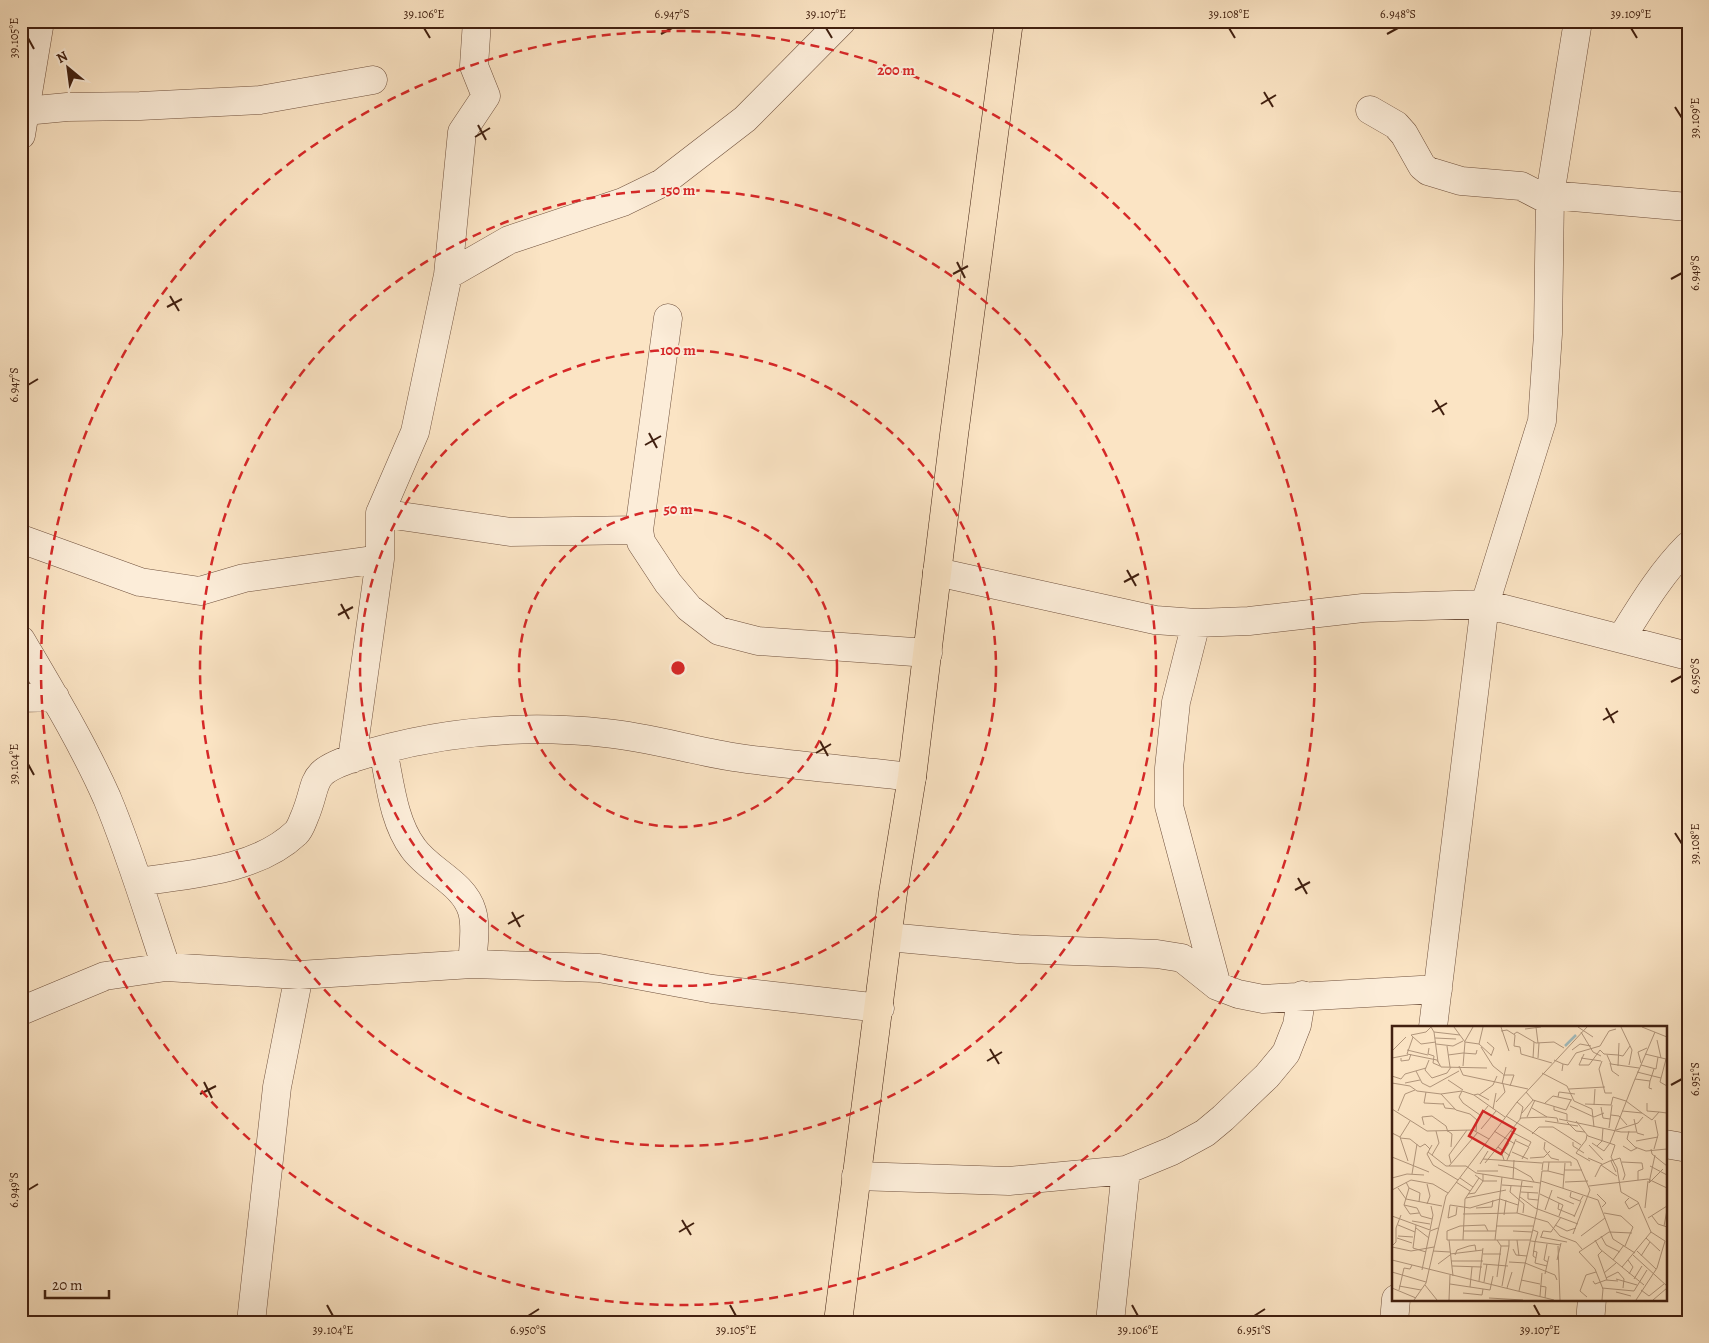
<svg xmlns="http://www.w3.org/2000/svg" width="1709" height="1343" viewBox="0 0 1709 1343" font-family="Alegreya,serif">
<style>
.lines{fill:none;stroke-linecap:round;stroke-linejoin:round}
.minor-casing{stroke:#70513d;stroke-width:29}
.major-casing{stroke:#412010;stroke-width:29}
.minor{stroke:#fcedd9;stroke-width:28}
.major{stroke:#fbe4c4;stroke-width:28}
.ticks{fill:none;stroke:#412010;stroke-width:2}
.ring{fill:none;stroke:#d62828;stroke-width:2.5;stroke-dasharray:9 6}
.inset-river{fill:none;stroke:#a2bcbd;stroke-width:2.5}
.inset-road{fill:none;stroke:#b1967c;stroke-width:1}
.view{fill:#d62828;fill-opacity:0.15;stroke:#d62828;stroke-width:2.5}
.inset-edge{fill:none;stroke:#412010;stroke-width:2.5}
.centre{fill:#d62828;stroke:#fcedd9;stroke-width:2.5}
.ring-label{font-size:15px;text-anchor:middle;font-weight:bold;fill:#d62828;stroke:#fcedd9;stroke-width:4;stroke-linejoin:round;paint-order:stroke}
.neatline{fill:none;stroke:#412010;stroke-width:2}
.ticks-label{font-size:12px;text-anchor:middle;fill:#412010}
</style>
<rect width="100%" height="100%" fill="#fbe4c4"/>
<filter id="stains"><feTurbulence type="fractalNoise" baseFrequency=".004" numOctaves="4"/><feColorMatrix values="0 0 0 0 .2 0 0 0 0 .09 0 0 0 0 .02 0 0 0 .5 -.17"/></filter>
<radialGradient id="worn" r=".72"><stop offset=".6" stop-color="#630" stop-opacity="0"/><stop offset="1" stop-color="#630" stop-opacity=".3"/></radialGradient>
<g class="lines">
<defs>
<path id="minor" d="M1370,110L1396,125L1404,134L1422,166L1428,171L1461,181L1521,186L1550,201
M25,111L67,107L140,106L260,100L373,80
M21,135L40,21
M1550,195L1688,207
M448,275L509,240L623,202L662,183L745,119L842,21
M668,318L639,530L641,542L668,583L689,608L719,631L758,641L928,653
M380,513L510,532L639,530
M21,539L140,582L200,591L244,578L380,559
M937,572L1155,620L1196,623L1249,621L1363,608L1485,604L1688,656
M1196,623L1176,702L1169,768V806L1217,986
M1622,637C1642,605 1661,573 1688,546
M21,640C51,691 83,744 107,798C130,853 147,910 166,967
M21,698L55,697
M383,750C390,782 393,821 413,848C429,871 464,883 472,911C477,928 473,948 472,964
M352,759L380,559V513L415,432L448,275L462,132L486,96L474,66L477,21
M138,882C190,874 256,871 296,833C300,829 302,823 304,818C320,781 306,774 353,758C434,732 520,724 605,733C648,737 690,750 733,757C792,766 853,770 912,777
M888,937L1018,949L1157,954L1182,958L1217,986L1238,994L1263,999L1438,989
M21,1011L105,976L166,967L299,975L472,964L599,968L712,989L880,1008
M1433,1027L1485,604L1542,421L1548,334L1550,195L1578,21
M1665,1144L1688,1148
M856,1176L1009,1181L1126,1170L1172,1151L1205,1133L1223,1118L1267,1076L1286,1053L1297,1025L1302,995
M251,1322L277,1087L299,975
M1110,1322L1126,1170
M1394,1322L1396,1299
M1590,1322L1592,1299"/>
<path id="major" d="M838,1322L893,893L912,777L954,435L1009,21"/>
</defs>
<use href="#minor" class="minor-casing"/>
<use href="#major" class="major-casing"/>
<use href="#minor" class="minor"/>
<use href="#major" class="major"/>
</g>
<path class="ticks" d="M424,28L430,38M826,28L832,38M1229,28L1235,38M1631,28L1637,38M661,34L672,28M1387,34L1398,28M28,38L34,49M1264,92L1273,107M1261,104L1276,95M1675,107L1682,118M478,125L486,140M475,137L490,128M957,262L965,278M953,274L968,266M1671,279L1682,273M170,296L179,311M167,307L182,299M28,385L38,379M1435,400L1444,415M1432,412L1447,403M649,433L657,448M645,445L661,436M1127,570L1136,586M1124,582L1139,574M341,604L349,619M338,615L353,607M1671,682L1682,676M1606,708L1614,723M1603,720L1618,711M820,741L828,756M816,753L831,744M28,764L34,775M1675,833L1682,844M1298,878L1307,894M1295,890L1310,882M512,912L520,927M508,924L524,915M990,1049L999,1064M987,1061L1002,1052M204,1082L212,1098M1671,1085L1682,1079M200,1094L216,1086M28,1190L38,1184M682,1220L691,1235M679,1232L694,1223M327,1305L333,1316M730,1305L736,1316M1132,1305L1138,1316M1534,1305L1540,1316M528,1316L539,1309M1254,1316L1265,1309"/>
<g class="ring">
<circle cx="678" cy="668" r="159"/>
<circle cx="678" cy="668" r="318"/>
<circle cx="678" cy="668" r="478"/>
<circle cx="678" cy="668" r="637"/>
</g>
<g transform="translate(1392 1026)">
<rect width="275" height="275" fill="#fbe4c4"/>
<path class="inset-river" d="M173,20L184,9"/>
<path class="inset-road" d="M39,1L34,6L19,9L21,11L15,28L45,34L49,41L95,42M39,1L42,6L68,9M62,1L73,16L71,40M109,1L117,25M144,1L146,17M186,1L201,11M229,1L240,24L237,39M250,1L275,11M133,3L149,1M109,5L115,4L123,9L122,20L128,21L129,28L160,37M42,6L46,36M189,6L201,26L209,30M122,8L125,6L144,17L162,16L172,22M21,11L29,18L44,16M43,12L64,13M265,14L269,32M73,15L81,1M73,16L87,18L99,29M95,16L102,22L99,30M44,18L61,20L71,15M87,18L91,1M55,20L58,41M89,21L101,40L111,48M37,22L36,28L42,30L41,37L48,40M15,24L36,29M180,24L188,18L199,20M0,25L14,11M71,27L84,28L85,24M192,28L187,39H197L208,24L212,28L226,29M253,28L274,33L268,56L275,60M56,29L71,27M215,29L219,38L247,42M226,29L231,30L238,20M0,32L16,29M9,32V35L17,34L19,28M141,32L142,16M146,32L147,17M189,32L209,35M37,34L33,44L40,52L55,47L59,41M162,34L171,38L170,45M210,35L207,43L213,67H220M218,37L220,45L227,50M249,37L246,26L255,22M171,38L176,39L184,27L208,20L217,5L224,3M249,39L264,43L266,31M67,40L71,49L136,63M226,40L227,17M24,45L30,57L38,61L67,45M245,46L269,52M150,47L175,60L182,75L200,83L202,101M111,49H122L118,60M0,50L9,53L13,48L34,42M56,54L71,64M258,55L243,53L263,6M0,57L18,60L25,65L49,68L64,84L78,88L85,94M13,57L28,54M110,58L114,41M177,63L213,61M260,63L257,62L258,55L262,43M70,65L67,71L71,77L88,89M34,66L32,77L51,78M134,66L141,74L174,84L179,74M49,68L70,65L82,69L113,91M82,69L86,68L97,74M87,69L101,59L105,50M166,71L167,66L183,68M234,75L250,87M104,76L113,66L111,58M125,76L131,81L128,93M51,77L53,82L63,83M153,77L161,70L180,74M255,77V85L267,86M193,78L219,79L221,71L234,75M202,79L203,63M162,80V84L175,88V94M178,80L202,91L212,87M209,81L211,92L218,93M140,82L155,91M0,83L35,105L81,104L97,113M101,83L104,67M6,85L13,68L23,64M230,85L250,87L260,94L267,86L275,87M130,87L141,74M219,89L227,90L235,99M114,90L185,134L198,164L181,208M135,91L143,74M167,93L229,106H244M242,93L245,107L252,109M153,95L186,100M184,95L196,110L223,119L219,131L225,142L229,166L246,176L259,206L273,215L265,242L244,274M175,96L184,105L193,106M32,99L30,91L40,90L54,100L56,106M217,102L220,79M89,103L104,85M224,104L246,97L251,91M56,105L60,108L59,121M84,105L85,94L96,80M102,105L123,118M118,105L139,116L137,120M237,105L235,113L243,121L254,125L275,123M0,107L8,111L16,135M140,108L147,101H161L189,119M195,109L194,114L184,127L198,135M8,111L18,95M8,112L18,113L28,121L33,118L38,123M124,115L137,121L130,133M244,115L266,111M153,116L152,123L159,132L167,134M181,116V120L192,127M200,117L212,125L218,117M218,117L243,53M40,119L35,128L41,139L66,154M197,119L211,134M205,120L210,115L211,102M231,120L239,125L245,122M106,121L118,130M259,123L260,128L275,140M262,123L266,109L263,94M36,126L54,140H74L84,147L148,157M120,126L136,133M40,129L47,117L44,105M0,131L37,146M138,132L152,131L158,125M196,132L210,138M91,133L150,137M112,134L110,128L117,117M115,134L124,113M230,136L250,137L251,143L246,145V154M59,137L57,129L75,104M93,137L129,92L155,91L165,92L166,96M88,138L96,125M106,139L123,142L139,151L142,156M209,139L225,150M57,140L86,106M258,140L275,149M150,144L151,136H179V140M173,144H190M85,145H106M156,145L172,149M224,146L219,135L228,132L233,149L231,154M20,148L25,118M83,149L91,155H105M203,151L209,139L220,134M68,152L81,161M121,153L122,134M0,154V152L15,148L32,149M260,154L257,157L263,129M260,154L271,143M149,155L206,174L221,213L243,227M14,156L17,162L12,179L25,182L29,190L40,193M64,156L78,165M173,156L196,155M110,159L141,161M119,160L118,166L132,178L131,187M197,160L256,153L275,162M6,162L14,173L50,180M17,162L28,167L27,176M171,162L173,137M0,164L19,154L41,158L56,167M129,166L146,167M136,166V173L146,174M179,166L178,171L188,175L191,170M76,168L83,167L91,155V148M148,168L171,179L167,190M205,168L214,177L210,181M128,171L143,182L186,198M165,171L182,178M74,172L114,164M237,172L233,176L237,183L247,177M167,177L166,183L183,190M35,178L38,170L35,158M12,179L18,188L27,187M65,181L64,189L56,192L58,179L78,182L108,173L126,179M84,182L100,181L101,174M253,182L256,155M153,184L160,164M125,187L156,196L168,210L184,216L190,223M212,187L229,190L241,201L233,220M71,188L125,187L130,155M112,189L114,174M0,190L38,204L41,189L39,180M260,190L266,198L275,201M182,191L189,175M256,192L275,180M20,195L38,198M6,199L23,206M24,199L21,222L34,226M163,199L175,205L184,202M104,200H141M272,200L275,184M24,202L37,212M141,204L146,206L143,216M55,205V214H71L73,173L87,152M55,205L68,200L93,199L96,205M71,205H104M121,205L140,206M6,210L21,211M189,210L213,192M209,210L214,219L228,226M148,211L175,216M149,211L151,205L159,206L169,191M5,212L20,217M254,212L268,225M57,214L61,250M71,214H138M103,214L110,151M105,214L109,220H117V214M125,214L127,230M203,214L208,223L252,259M139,215L169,219M143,216L141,230L144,232M155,218L152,234L156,236M0,220L4,216V202L9,189M166,220L168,274M0,221L19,225L42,221M121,223L124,229L135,230M41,225L58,226M141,225L145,226L143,237L155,240M210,225L206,229L215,254M245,225L264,243M58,228L91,224M91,228H109M63,229L65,224L77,220L83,219L84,225M241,229L275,260M249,230L258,216M0,234L162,274M165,234L169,217M221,234L232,219M236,234L241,241L237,248M59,235H91M117,236L134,237M133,237L163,249L165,254M46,238L58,229M91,238L116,240M60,240L90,241M230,241L259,206M30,244L38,205L46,202M0,246L34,256M212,247L224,237M153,248L157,230M105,251L109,220M214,252L226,246L232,253L231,262M224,253L245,259M242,253L250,240M129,254L148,258M87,255L91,222M201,255L203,258L214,254L226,255M92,256L95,238M58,258L98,264L101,250M33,259L45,274M7,260L29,264M110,260L117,220M148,260L154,261L153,272M78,261L80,241M0,262L24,272M115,262L120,246M210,262L242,265M7,264L12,242L18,243L20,239M249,264L257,270L272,258M127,265L145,185L150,145H156L157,136M242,265L255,244M224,266L239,270M71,267L90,269L91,263M148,270L150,247M195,271L188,265L194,249L204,246M97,272L131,274M22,274L34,257L54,170L125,76L195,1M57,274L58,249M210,274L211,263L203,243L187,226L217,206L240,207M261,274L275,262"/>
<path class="view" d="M91,85L123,103L109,128L77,110Z"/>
<rect width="275" height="275" class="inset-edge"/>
</g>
<circle cx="678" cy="668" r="8" class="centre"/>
<g class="ring-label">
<text x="896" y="75">200 m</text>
<text x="678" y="195">150 m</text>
<text x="678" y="355">100 m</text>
<text x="678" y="514">50 m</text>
</g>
<rect width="1709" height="1343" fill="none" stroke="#fbe4c4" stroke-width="55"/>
<g transform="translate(68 68) rotate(331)" stroke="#fcedd9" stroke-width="4" paint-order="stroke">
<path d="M0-4L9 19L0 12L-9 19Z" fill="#412010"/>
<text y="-8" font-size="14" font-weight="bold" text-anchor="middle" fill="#412010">N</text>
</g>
<path d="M45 1290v8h64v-8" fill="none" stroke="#412010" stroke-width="2.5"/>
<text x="52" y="1290" font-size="15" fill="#412010" stroke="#fcedd9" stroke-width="4" paint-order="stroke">20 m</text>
<rect x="28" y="28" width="1654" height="1288" class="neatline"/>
<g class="ticks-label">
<text x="424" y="18">39.106°E</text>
<text x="672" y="18">6.947°S</text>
<text x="826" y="18">39.107°E</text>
<text x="1229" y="18">39.108°E</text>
<text x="1398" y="18">6.948°S</text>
<text x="1631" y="18">39.109°E</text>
<text transform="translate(14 38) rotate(-90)" y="4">39.105°E</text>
<text transform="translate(1695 118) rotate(-90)" y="4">39.109°E</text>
<text transform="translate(1695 273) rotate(-90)" y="4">6.949°S</text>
<text transform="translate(14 385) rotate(-90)" y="4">6.947°S</text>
<text transform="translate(1695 676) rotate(-90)" y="4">6.950°S</text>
<text transform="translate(14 764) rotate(-90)" y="4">39.104°E</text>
<text transform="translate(1695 844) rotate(-90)" y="4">39.108°E</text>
<text transform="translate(1695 1079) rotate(-90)" y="4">6.951°S</text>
<text transform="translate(14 1190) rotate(-90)" y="4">6.949°S</text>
<text x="333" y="1334">39.104°E</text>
<text x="528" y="1334">6.950°S</text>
<text x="736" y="1334">39.105°E</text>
<text x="1138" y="1334">39.106°E</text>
<text x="1254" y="1334">6.951°S</text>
<text x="1540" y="1334">39.107°E</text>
</g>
<rect width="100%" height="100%" filter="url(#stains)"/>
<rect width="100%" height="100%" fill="url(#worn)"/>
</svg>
